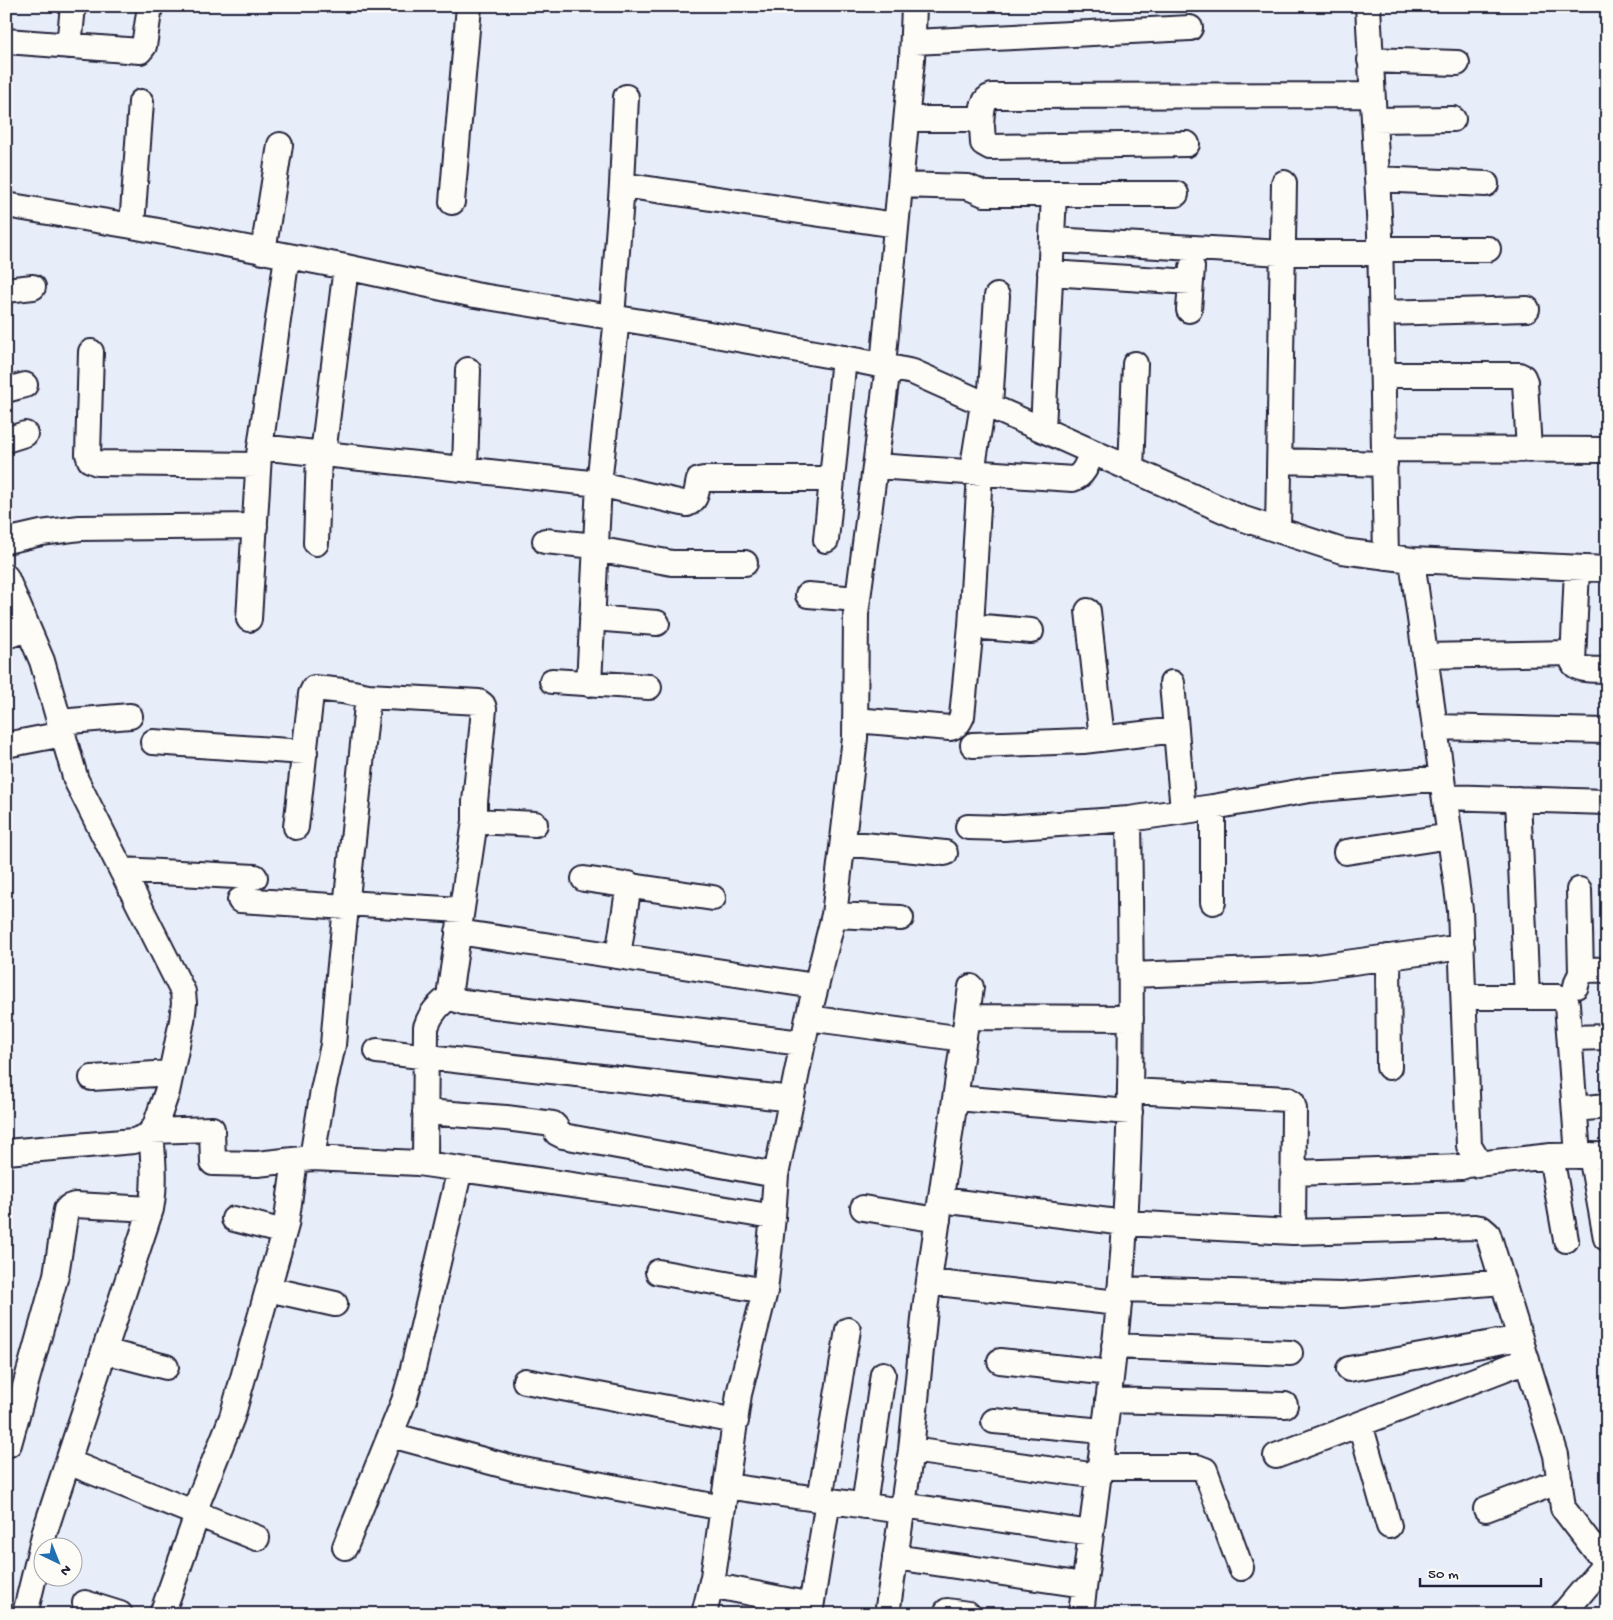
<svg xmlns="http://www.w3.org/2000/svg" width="1613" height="1620" viewBox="0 0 1613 1620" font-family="'Gochi Hand',sans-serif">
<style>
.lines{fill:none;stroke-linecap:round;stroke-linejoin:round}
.minor-casing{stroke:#22223b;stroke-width:28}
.minor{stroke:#fdfcf7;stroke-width:24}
</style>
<rect width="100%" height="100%" fill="#e8eef9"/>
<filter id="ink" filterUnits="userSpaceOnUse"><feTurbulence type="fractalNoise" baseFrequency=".02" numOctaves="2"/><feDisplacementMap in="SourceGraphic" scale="10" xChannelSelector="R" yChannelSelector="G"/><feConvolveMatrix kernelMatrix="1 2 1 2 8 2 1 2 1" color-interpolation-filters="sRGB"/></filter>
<g filter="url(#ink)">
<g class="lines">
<defs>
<path id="minor" d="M1368,6L1380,234L1386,557
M6,41L140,51L144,46L150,6
M914,42L1190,28
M69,46L73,6
M1370,60L1457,63
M907,119H974L982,126L983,143L990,147L1187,144
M1374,120L1453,119
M981,125C982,115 981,99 992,96L1372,95
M1377,179L1486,184
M622,185L896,225
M900,185L968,187L984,194H1176
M452,202L469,6
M6,205L132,226L346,267L475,295L648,323L860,361L913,372L1241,518L1342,551L1412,560L1607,569
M132,226L141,102
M1052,240L1283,253H1381
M1381,249H1488
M263,252L280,145
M1050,273L1191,282
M6,290L33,287
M1189,310L1192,267
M1382,313L1527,309
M612,317L622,185L626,97
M91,352L88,454L90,460L97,463L258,465
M883,365L912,59L914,6
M1383,375H1519L1523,377L1525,382L1529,450
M6,390L25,385
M990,406L997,296
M1043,430L1054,194
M6,440L25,434
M260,447L599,484L687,504C698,500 696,490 699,480L704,479H832
M1384,449L1607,450
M323,454L346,267
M1280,461L1385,464
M875,466L1073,479C1084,476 1088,462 1092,452
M465,469L468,370
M1131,470L1135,364
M972,472L983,404
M1278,530L1284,183
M826,540L844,358
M6,541L41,533L80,528L255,526
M545,541L596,546
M316,543L319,454
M596,549L672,563H745
M1412,560L1460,910L1469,1146L1475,1156L1467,1165L1551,1156L1607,1155
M1577,568L1573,662C1577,672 1597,669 1607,670
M6,577L42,661L76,780L183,992L184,1003L182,1021L167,1092L154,1129L147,1136L134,1141L6,1152
M808,595L858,599
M1088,611L1102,739
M592,618L657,623
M249,619L259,455L287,256
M971,626L1031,631
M6,636L28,629
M1425,656L1573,653
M552,681L649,687
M1172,683L1183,811
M589,684L599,484L617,318
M855,720L950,728C957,726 959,723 962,716L971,626L980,473
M59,722L130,716
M1435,727L1607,731
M153,742L305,752
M6,745L63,734
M973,745L1083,741L1176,730
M1445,797L1607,802
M1518,799L1527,997
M1213,807V902
M475,821L535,824
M296,827L311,694L314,688L343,691L368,696L479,702L483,705L484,709L475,802V821L450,989C452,997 455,1000 463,1002L802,1043
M968,827L1004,828L1129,819L1213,807L1309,790L1442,778
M843,843L945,853
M1346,852L1450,836
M122,870L255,877
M584,879L713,898
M1579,890L1581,973
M240,900L346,907
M346,903L461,910
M834,915L901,918
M458,932L815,986
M618,956L629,884
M1388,957L1389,1067
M1131,975L1310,968L1462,947
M1576,986C1580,966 1590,970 1607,970
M1464,997H1558L1564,999L1567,1004L1578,1156
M967,1017L1131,1018
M808,1018L964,1039
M1570,1038L1607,1037
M377,1051L792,1099
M92,1078L171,1073
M1131,1091L1287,1099L1292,1102L1294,1109L1293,1232
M956,1098L1130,1112
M1575,1109L1607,1106
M425,1112L506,1118L553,1124L556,1127L557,1133L563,1136L776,1175
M1591,1155L1606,1238
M1551,1156L1566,1240
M312,1158L323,1090L333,1045L339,975L368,696
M425,1164L426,1027C431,1012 439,1005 451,995
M1294,1173L1461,1167L1467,1165
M941,1200L1125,1223L1293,1232L1475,1227L1481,1228L1488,1234L1556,1455L1563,1508L1606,1564
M863,1208L938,1220
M234,1219L284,1232
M658,1272L765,1291
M929,1282L1118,1303
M268,1289L335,1304
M1120,1289L1342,1295L1503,1282
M1114,1346L1290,1353
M104,1351L166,1367
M1000,1361L1111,1373
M1349,1369L1520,1338
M525,1381L736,1421
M1108,1400L1285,1405
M994,1421L1103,1431
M1360,1424L1389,1526
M391,1435L513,1468L723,1508
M9,1444L56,1275L66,1210L69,1207L75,1205L151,1209
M911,1450L1098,1476
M1276,1456L1527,1360
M68,1462L257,1538
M1099,1467H1197L1205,1470L1241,1568
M726,1486L902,1511
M820,1499L848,1330
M903,1505L1091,1533
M864,1506L883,1374
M1486,1509L1560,1481
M194,1512L232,1417L286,1225L295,1160
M345,1547L404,1401L411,1377L460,1169
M895,1557L1084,1585
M711,1585L811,1605
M85,1603L120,1614
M947,1611L968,1614
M25,1614L45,1531L151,1209C156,1182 153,1158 151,1131L212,1129L213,1163L257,1164L312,1158L418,1163L649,1196L773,1217
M162,1614L197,1515
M704,1614L713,1577L739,1394L765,1291L773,1217L776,1175L808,1018L834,915L855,738L856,614L888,366
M810,1614L828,1500
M887,1614L911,1450L925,1309L971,987
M1081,1614C1096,1484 1118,1354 1125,1223C1133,1088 1131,954 1129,819
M1563,1614L1607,1562"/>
</defs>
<use href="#minor" class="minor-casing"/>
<use href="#minor" class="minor"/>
</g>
</g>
<rect width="1613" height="1620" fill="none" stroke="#fdfcf7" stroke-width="25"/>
<rect x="12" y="12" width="1588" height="1595" fill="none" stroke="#22223b" stroke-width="2" filter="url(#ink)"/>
<g transform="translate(58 1562) rotate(137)"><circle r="24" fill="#fdfcf7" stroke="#a5a5ac"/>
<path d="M0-4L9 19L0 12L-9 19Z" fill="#1f6fb2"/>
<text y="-8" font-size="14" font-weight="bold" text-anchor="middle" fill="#22223b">N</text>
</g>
<path d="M1420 1578v8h121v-8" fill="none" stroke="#22223b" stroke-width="2.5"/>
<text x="1428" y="1578" font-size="15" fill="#22223b" stroke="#fdfcf7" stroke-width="4" paint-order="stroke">50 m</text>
</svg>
